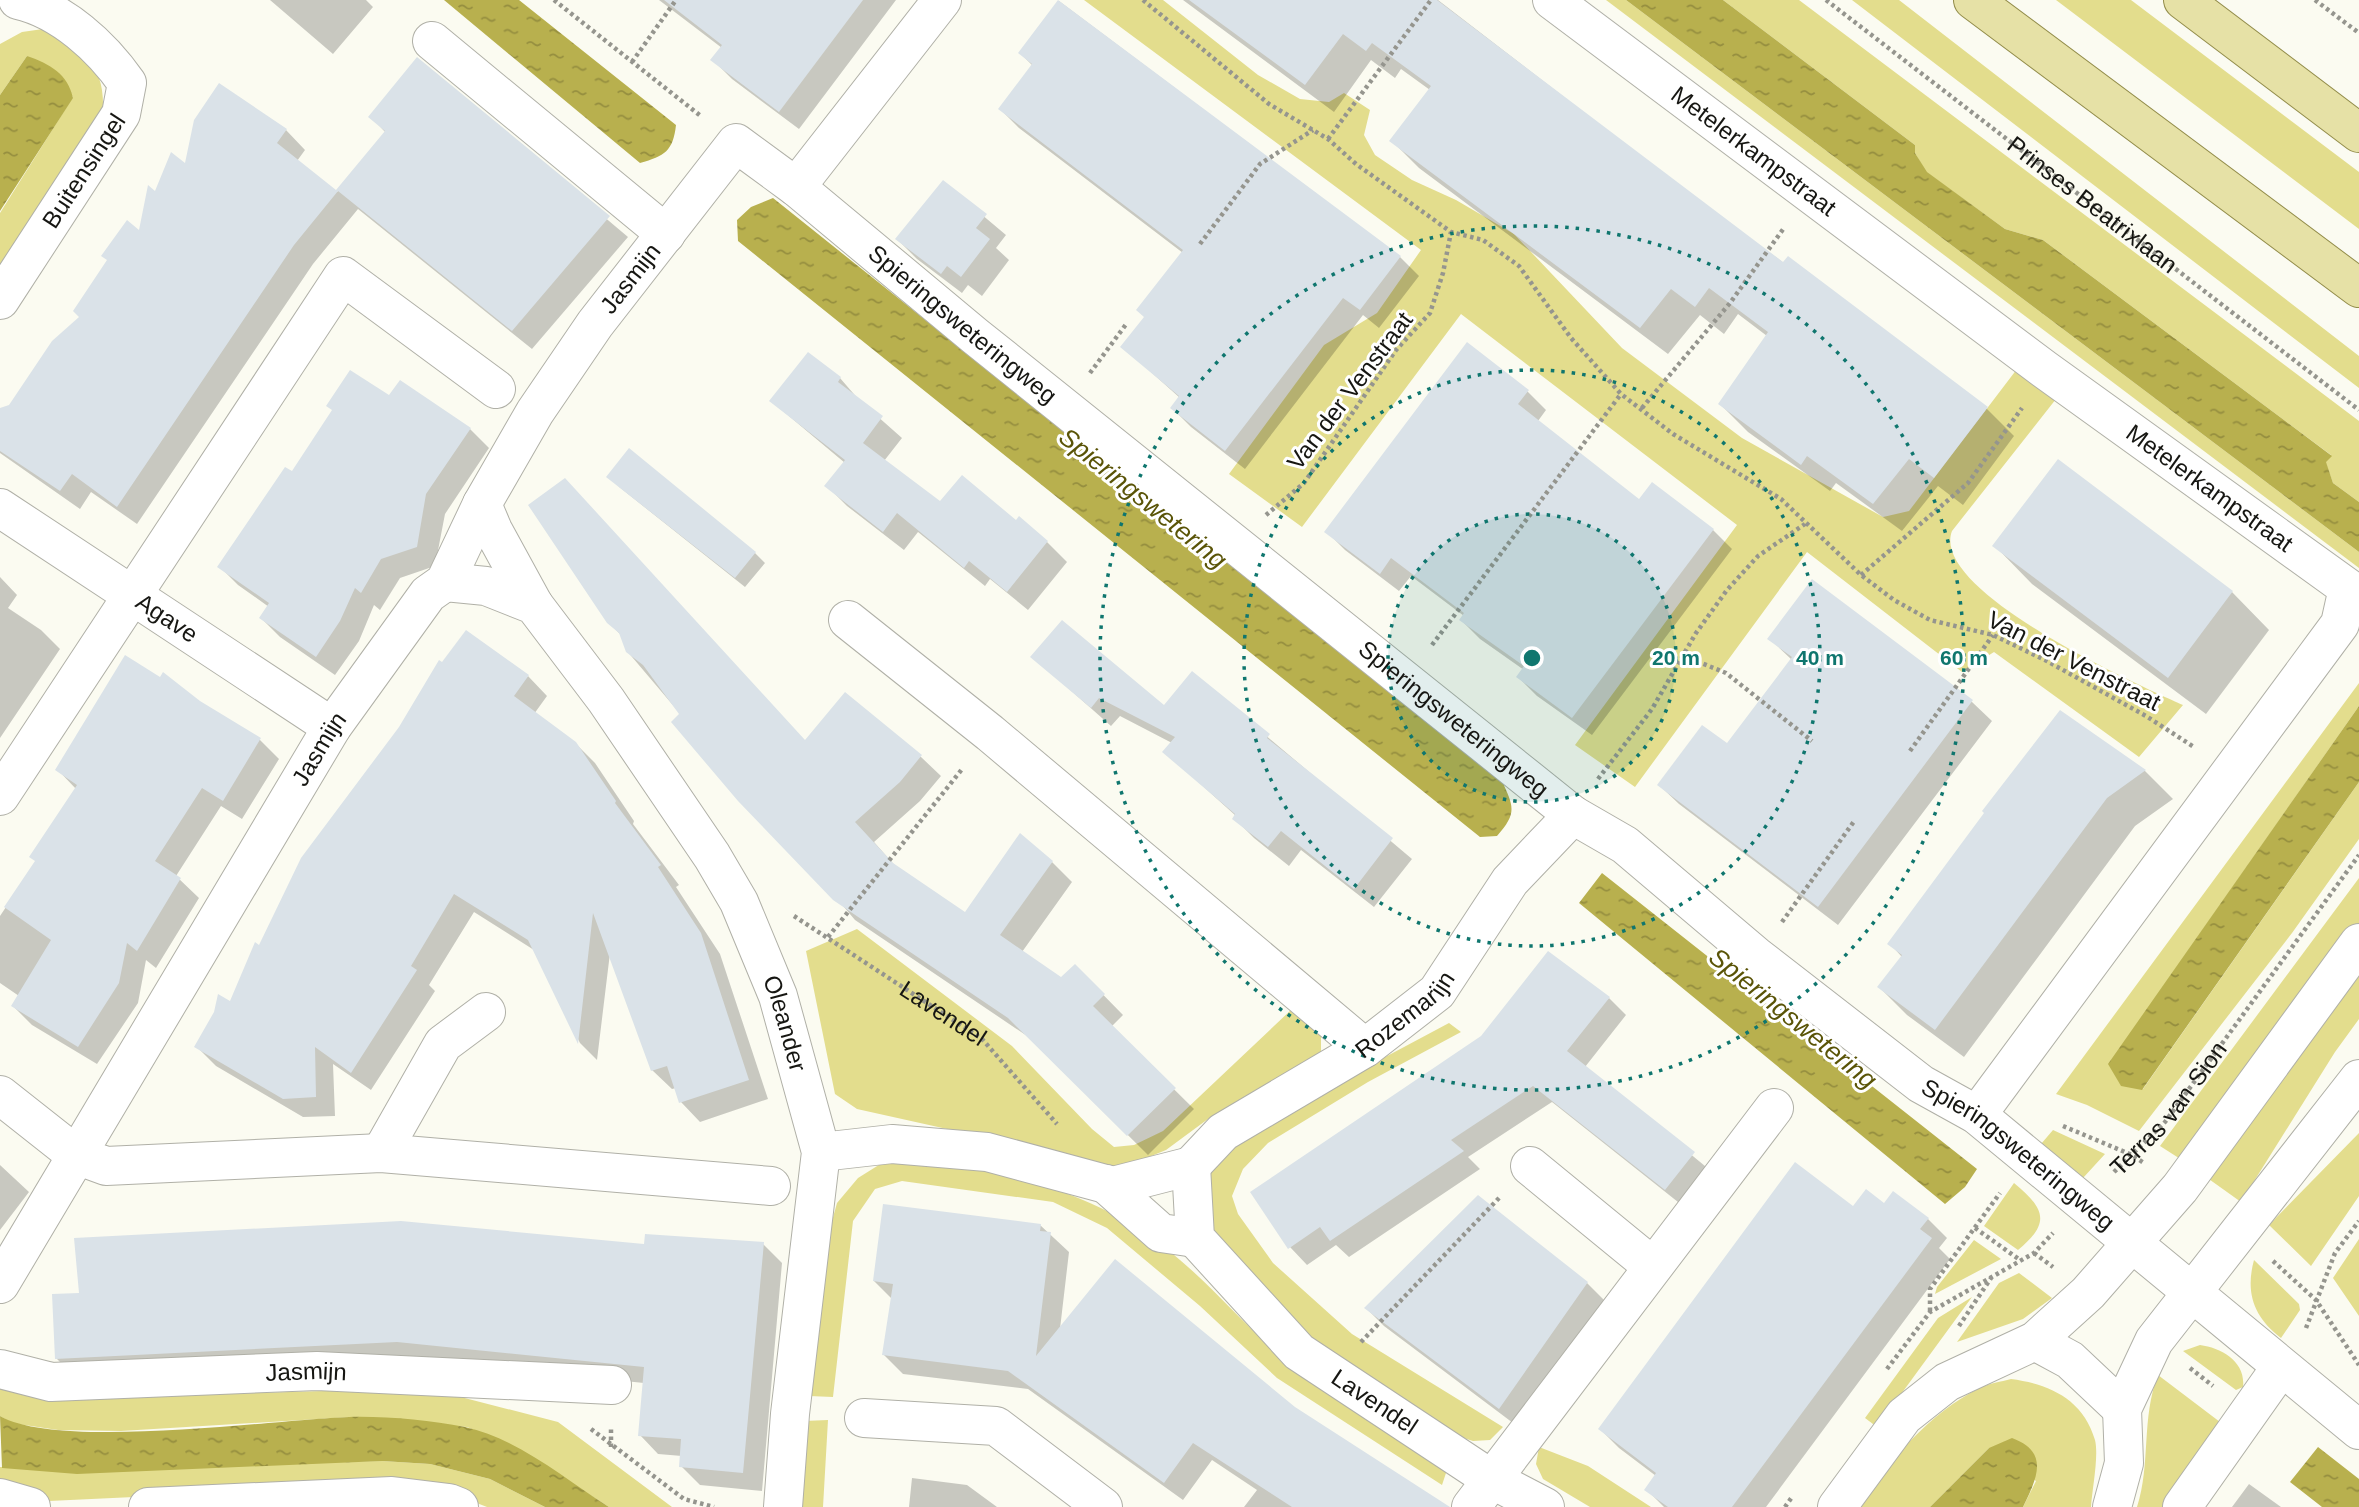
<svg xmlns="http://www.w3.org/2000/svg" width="2359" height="1507" viewBox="0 0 2359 1507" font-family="Helvetica,sans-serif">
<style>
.grass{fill:#e3dd8d}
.water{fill:url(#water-ripples)}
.shadow{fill:#0003}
.building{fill:#dae2e8}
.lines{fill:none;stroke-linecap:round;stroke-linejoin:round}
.minor-casing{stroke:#b0b0a7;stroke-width:40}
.major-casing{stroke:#938d4b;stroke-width:40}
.path{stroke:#95958e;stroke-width:4.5;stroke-dasharray:3.5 3.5;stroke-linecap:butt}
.minor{stroke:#fff;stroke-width:38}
.major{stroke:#e6e1a6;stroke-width:38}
.ring{fill:none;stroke:#0f766e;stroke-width:3.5;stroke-dasharray:3.5 7}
.labels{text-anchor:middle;stroke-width:6;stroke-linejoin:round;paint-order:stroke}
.street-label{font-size:24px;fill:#161612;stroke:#fff}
.water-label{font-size:26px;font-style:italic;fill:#5a5407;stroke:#fff}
.centre{fill:#0f766e;stroke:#fff;stroke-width:3.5}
.ring-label{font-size:21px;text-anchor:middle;font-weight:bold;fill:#0f766e;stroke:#fff;stroke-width:6;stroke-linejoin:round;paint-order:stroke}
</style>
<defs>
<pattern id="water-ripples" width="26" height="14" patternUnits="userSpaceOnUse" patternTransform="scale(1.75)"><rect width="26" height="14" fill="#b8b04e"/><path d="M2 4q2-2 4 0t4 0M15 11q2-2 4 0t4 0" fill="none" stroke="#958e3f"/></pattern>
</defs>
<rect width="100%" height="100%" fill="#fbfbf1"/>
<path class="grass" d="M1084,0H1163L1258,75L1300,99L1329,102L1344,93L1370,110L1364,135L1375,155L1412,180L1456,200L1514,234L1622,348L1742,438L1883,517L1909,511L2017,369L2056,399L1952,531C1929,591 2138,685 2183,705L2139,757L1994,652L1962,672L1807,552L1635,787L1575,745L1737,525L1461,314L1302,527L1229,474L1324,345L1377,313L1421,250Z
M1606,0H1626L2359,552V568Z
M1723,0H1799L2359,421V502L2333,483L2325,461L2331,455L2043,240L2005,229L1926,172L1915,153V145Z
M1852,0H1899L2359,356V388Z
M2056,0H2131L2359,172V229Z
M43,29C81,57 105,59 103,111L0,273V213L73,97L27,56L0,95V44L22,32Z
M2359,683V706L2109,1064L2121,1085L2143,1089L2359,782V839L2292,933L2139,1131L2087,1105L2056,1094Z
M2359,878V924L2185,1162L2160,1146Z
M857,929L1012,1046L1092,1129L1114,1147L1134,1145L1163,1131L1292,1009L1321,1036V1053L1310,1066L1208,1119L1166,1150L1122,1168L857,1109L835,1094L806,951Z
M2359,975V1019L2335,1052L2241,1202L2206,1177Z
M1449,1023L1461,1032L1368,1082L1268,1143L1243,1169L1232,1196L1238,1214L1273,1263L1352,1334L1503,1427L1490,1440L1473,1441L1451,1434L1350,1369L1275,1311L1212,1237L1210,1171L1225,1151L1267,1120Z
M2053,1130L2105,1154L2083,1178L2041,1144Z
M2359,1133V1196L2311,1266L2269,1225Z
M890,1158C998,1168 1096,1188 1180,1260C1218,1292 1250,1332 1289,1362C1339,1401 1395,1434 1447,1470L1442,1485L1277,1378L1200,1306L1107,1228L1053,1202L902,1181L875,1189L853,1221L833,1397L809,1396L827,1239L837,1203L858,1178Z
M2014,1183C2044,1208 2052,1222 2018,1250L1984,1226Z
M2359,1239V1316L2333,1278Z
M1974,1240L2001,1259L1935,1294L1937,1287Z
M2254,1260L2299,1304L2300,1310L2281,1338C2254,1317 2245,1293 2254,1260Z
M2019,1273L2052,1298L2023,1319L1957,1342L1999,1283Z
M1972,1297L1877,1427L1865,1418L1938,1318Z
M2200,1345C2222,1348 2246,1362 2243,1387L2236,1390L2183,1351Z
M2158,1375L2220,1422L2218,1432L2163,1507H2137C2151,1464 2141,1418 2158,1375Z
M2011,1379C2049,1384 2083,1399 2095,1440C2099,1456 2092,1490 2091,1507H2023L2036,1481L1989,1448L1930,1507H1855C1888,1463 1930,1412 1980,1388C1989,1383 2001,1382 2011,1379Z
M0,1388L89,1398L426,1388L558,1422L672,1507H609L509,1444L467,1427L351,1417L121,1431L58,1430L11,1423L0,1416Z
M828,1420L823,1507H799L804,1421Z
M1539,1447L1588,1466L1651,1507H1590L1543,1479L1536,1464Z
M382,1461L430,1464L490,1479L545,1507H487L451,1493L392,1485L49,1501L0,1487V1467Z"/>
<path class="water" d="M444,0H519L676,125C673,151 665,156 640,163Z
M1626,0H1723L1915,145V153L1927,172L2005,229L2043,240L2332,456L2326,462L2333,483L2359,502V552Z
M27,56C50,64 68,74 73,98L0,211V95Z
M773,198L1502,781C1514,807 1517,813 1497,836L1480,837L738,241L737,220L751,207Z
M2359,706V782L2142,1090L2121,1086L2108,1064Z
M1602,873L1977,1169L1965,1187L1945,1204L1579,903Z
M0,1416C58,1450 273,1420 349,1417C385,1416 429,1420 465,1427C517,1438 565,1479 609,1507H545L490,1479L430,1464L382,1461L77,1474L2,1468Z
M2012,1438C2050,1452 2037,1478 2023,1507H1930L1989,1448Z
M2318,1447L2359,1479V1507H2322L2290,1482Z"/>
<path class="shadow" d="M270,0H366L373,7L333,54Z
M659,0H896L799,129L732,79L713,60L722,48Z
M1183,0H1438L1713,212L1986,408L2014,436L1963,505L1938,486L1902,531L1836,483L1830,491L1748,432L1720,404L1767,336L1738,314L1724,334L1700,315L1668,354L1419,168L1391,140L1430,90L1401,69L1395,78L1371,60L1334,112Z
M1059,1L1400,257L1419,276L1379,328L1363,315L1245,469L1191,427L1172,408L1180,398L1123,347L1146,317L1183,253L1019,128L1000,109L1033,66L1020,53Z
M418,60L628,237L532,349L358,209L313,264L137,524L91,492L80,509L0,453V421L81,317L140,233L156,193L186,167L286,130L305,150L297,161L337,192L386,133L371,117Z
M943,182L1006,235L996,248L1009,260L982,296L968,285L962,293L917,259L897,239Z
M840,378L859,400L902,438L884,461L941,504L1016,522L1047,542L1067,562L1028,610L990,579L985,586L918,532L904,550L847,506L827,486L845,463L771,401Z
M1527,391L1546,410L1538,421L1640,501L1713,530L1732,549L1592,735L1537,696L1518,677L1524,670L1480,639L1461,620L1464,616L1411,576L1399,591L1345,550L1326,531Z
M390,398L470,429L489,448L445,514L435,566L400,578L380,610L374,605L359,641L335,675L280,637L261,618L269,607L238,585L219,566L292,473Z
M618,486L755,553L765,563L745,587Z
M1995,546L2232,592L2269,630L2206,714L2032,584Z
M0,577L17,595L8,608L41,630L60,649L0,738Z
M1813,582L1972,702L1992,721L1838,925L1679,804L1659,785L1727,746L1792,660L1770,639Z
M608,622L806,742L845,695L921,757L941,776L920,801L874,842L897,868L966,914L1052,862L1072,882L1022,952L1061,979L1075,966L1123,1015L1111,1027L1194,1109L1148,1155L1030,1038L855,920L627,651L622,636Z
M1033,657L1164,708L1192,673L1412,859L1374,907L1301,850L1289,866L1254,838L1234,818L1236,816L1165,752L1172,743L1120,716L1111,726Z
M528,676L547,696L534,714L575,743L595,763L634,821L633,824L679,885L676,887L720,954L768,1099L700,1122L681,1102L676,1088L672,1089L652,1070L610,953L597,1060L580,1043L534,950L474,912L429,985L435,991L371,1090L333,1064L335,1116L303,1117L216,1066L197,1047L231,1004L259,948Z
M199,703L260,740L279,759L242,819L221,806L176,876L199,898L156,968L146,960L138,1003L97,1064L32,1025L13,1006L19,996L0,983V916L36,862L76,789L57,769Z
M2060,712L2145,771L2173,799L2135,826L1964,1057L1907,1015L1879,987L1902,957L1890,944Z
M1609,998L1626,1015L1585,1067L1711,1171L1683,1206L1552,1102L1468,1157L1480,1169L1349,1257L1336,1245L1307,1265L1290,1247Z
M0,1165L29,1192L0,1230Z
M1884,1205L1928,1219L1947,1238L1939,1248L1950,1259L1766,1507H1664L1646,1489L1656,1476L1619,1448L1600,1429Z
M1040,1225L1069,1252L1060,1329L1294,1408L1438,1507H1244L1257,1490L1212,1460L1183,1500L1028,1389L903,1374L884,1355L892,1299L874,1281Z
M763,1244L782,1263L762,1491L700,1485L681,1466L682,1456L658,1454L640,1435L644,1383L417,1360L75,1377L56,1358L645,1246Z
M1587,1283L1605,1301L1517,1426L1384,1326L1366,1308Z
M912,1478L967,1485L997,1507H909Z
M2249,1484L2281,1507H2232Z"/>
<path class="building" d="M664,0H863L779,112L710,60L722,45Z
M1058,0L1401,256L1360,310L1343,298L1225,451L1170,408L1179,396L1120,347L1144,317L1136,310L1183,250L998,109L1032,64L1018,53Z
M1189,0H1437L1783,262L1788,256L1988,407L1934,478L1909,459L1873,504L1807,456L1801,465L1718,404L1768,332L1709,288L1695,307L1671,289L1640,328L1389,141L1431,86L1372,43L1366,51L1343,34L1305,85Z
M417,57L610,216L512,331L338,191L294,245L117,507L72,474L60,491L0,451V408L9,405L52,341L79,317L73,311L107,260L101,256L127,220L139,230L148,185L155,191L171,152L185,163L194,120L219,83L287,129L277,143L336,190L385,131L368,117Z
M943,180L987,214L976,228L990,239L961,277L947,266L941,274L895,239Z
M1467,342L1529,390L1518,404L1639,499L1652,482L1714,529L1572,718L1516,677L1524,666L1459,620L1464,613L1391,558L1380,574L1324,532Z
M808,352L841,377L838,382L883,416L863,443L940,501L962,475L1016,520L1019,516L1048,541L1007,592L969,561L964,568L897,513L883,532L824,486L845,460L769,401Z
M350,370L389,395L400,380L471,428L426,494L417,547L381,559L361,593L355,588L340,621L316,657L259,618L269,603L217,567L285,467L292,471L332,410L326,406Z
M629,448L756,552L735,578L606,477Z
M2058,459L2233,591L2168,678L1992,546Z
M565,478L805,740L845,692L922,755L900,782L855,822L893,863L965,912L1020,833L1053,861L1000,935L1061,977L1075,964L1105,994L1093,1006L1176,1088L1127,1136L1008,1018L833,900L738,801L671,722L679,714L643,665L626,652L619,633L607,623L528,505Z
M1812,579L1973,700L1818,907L1657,785L1702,725L1727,743L1792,657L1767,639Z
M1062,620L1164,705L1192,671L1270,734L1267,738L1393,838L1354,889L1281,831L1268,847L1232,819L1235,814L1162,752L1175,737L1099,698L1091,708L1030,657Z
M466,630L529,675L514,696L576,742L616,801L615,803L661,865L658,867L701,933L749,1080L679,1103L667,1066L651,1071L593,913L578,1044L528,940L454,894L411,966L417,970L351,1073L315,1047L316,1097L283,1099L194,1047L214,1012L218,994L230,1001L255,942L259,945L301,858L399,727L439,660L442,662Z
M125,655L160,677L163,672L200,701L261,738L223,801L202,788L155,861L181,878L137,951L127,943L119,983L78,1047L11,1006L51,940L4,907L35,861L29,857L77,785L55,770Z
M2060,710L2146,770L2107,798L1935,1030L1877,987L1902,955L1887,944L1984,813L1982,811Z
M1548,951L1610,997L1567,1051L1695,1152L1665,1190L1533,1086L1451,1140L1464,1151L1330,1241L1320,1227L1288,1249L1250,1192L1481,1036Z
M1795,1162L1853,1206L1866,1189L1884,1203L1893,1191L1929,1218L1920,1229L1932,1238L1732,1507H1668L1644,1490L1656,1473L1598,1429Z
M1478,1195L1588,1282L1499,1409L1364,1308Z
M883,1204L1041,1224L1040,1231L1051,1232L1036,1356L1115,1259L1295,1407L1450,1507H1292L1193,1443L1164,1483L1008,1371L882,1355L893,1284L873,1281Z
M401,1221L644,1244L645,1234L764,1242L743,1473L679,1467L681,1439L638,1436L644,1367L397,1342L55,1359L52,1294L79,1293L74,1238Z"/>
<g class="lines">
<defs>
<g id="minor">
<path id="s4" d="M1552,0L2044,369L2348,588L2340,624L1977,1115"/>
<path d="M432,41L666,234"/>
<path d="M796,187L942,0"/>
<path id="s5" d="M0,300L121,114L127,83C102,47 62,10 18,0"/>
<path d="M482,504L493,530L534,605"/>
<path id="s6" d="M0,508L332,727"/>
<path id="s7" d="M445,582L486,586L534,605L606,700L712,856L739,902L778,996L821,1152L790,1414L783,1507"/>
<path d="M848,620L990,733L1365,1048"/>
<path d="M0,796L343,276L496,389"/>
<path d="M0,1095L76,1155L106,1166L381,1153L771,1186"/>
<path d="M821,1152L892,1144L987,1152L1113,1186L1191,1166"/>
<path d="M381,1153L443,1044L486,1012"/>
<path id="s8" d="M1191,1166L1223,1132L1365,1048L1437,992L1510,881L1573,815"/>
<path id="s9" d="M1191,1166L1195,1238L1299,1352L1491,1479L1545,1507"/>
<path d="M1530,1166L1652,1266"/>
<path d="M1106,1184L1161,1233L1195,1238"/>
<path id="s10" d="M0,1284L332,727L428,594L445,582L482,504L535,412L595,324L736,143L796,187L975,336L1573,815L1625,845L1756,956L1921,1084L1977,1115L2359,1430"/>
<path d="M2035,1341L2070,1360L2122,1409"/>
<path id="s11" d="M0,1369L51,1382L317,1371L612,1385"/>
<path d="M864,1418L996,1426L1103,1507"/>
<path d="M0,1498L31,1507"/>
<path d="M148,1507L392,1496L449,1503L459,1507"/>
<path d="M1471,1507L1774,1108"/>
<path d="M1837,1507L1904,1416L1947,1382L2035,1341L2088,1293L2180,1188L2359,943"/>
<path d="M2112,1507L2124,1463L2122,1409L2154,1341L2359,1079"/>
<path d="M2182,1507L2281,1367"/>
</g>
<path id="major" d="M1973,0L2359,288
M2183,0L2359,133"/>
</defs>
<use href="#minor" class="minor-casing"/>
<use href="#major" class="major-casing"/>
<g class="path">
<path d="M554,0L702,117"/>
<path d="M1143,0L1269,104L1328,139L1356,164L1451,232L1483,240L1519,266L1571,338L1621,394L1673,434L1781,499L1861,575L1894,600L1930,620L1993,635L2045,660L2146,716L2194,747"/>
<path id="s1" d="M1826,0L2359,410"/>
<path d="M2315,0L2359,33"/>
<path d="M632,62L676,0"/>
<path d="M1328,139L1431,0"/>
<path d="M1200,244L1260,164L1313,130"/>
<path d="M1090,373L1127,323"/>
<path d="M1642,408L1730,303L1784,228"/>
<path d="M1266,515L1304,483L1396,350L1430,313L1443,273L1451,232"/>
<path d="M1861,575L1968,483L2022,408"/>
<path d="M1432,645L1621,394"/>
<path d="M1684,656L1726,673L1812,741"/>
<path d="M1910,751L1993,635"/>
<path d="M1598,779L1652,709L1696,633L1727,590L1758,556L1805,524"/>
<path id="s2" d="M794,916L982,1039L1057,1124"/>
<path d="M1782,922L1855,820"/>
<path d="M828,937L963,768"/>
<path d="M2063,1126L2132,1155L2144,1163"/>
<path id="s3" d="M2114,1172L2165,1122L2359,855"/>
<path d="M1975,1228L2020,1260"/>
<path d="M2034,1253L2053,1267"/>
<path d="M2273,1261L2316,1300L2359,1365"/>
<path d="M1930,1311V1289L2000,1193"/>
<path d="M1959,1326L1991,1278"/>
<path d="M2306,1328L2335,1253L2359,1221"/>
<path d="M1361,1342L1500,1197"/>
<path d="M2190,1368L2213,1386"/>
<path d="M1887,1369L1930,1312L2034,1253L2053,1233"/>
<path d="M591,1429L684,1499L714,1507"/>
<path d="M611,1447V1427"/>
<path d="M1785,1507L1792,1497"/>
</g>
<use href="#minor" class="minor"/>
<use href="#major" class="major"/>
</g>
<circle cx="1532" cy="658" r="144" fill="#0f766e" fill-opacity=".12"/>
<g class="ring">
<circle cx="1532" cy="658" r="144"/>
<circle cx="1532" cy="658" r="288"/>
<circle cx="1532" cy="658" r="432"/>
</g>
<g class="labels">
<g class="street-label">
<text dy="8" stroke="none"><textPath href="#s4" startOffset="252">Metelerkampstraat</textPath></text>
<text dy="8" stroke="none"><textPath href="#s5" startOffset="154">Buitensingel</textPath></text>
<text dy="8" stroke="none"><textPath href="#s1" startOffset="336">Prinses Beatrixlaan</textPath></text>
<text dy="8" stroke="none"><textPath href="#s10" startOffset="1190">Jasmijn</textPath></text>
<text dy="8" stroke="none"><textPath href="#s10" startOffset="1652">Spieringsweteringweg</textPath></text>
<text transform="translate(1350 391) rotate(-53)" y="8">Van der Venstraat</text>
<text dy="8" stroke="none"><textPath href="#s4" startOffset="819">Metelerkampstraat</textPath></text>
<text dy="8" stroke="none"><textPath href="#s6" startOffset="200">Agave</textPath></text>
<text transform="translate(2074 661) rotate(27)" y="8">Van der Venstraat</text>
<text dy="8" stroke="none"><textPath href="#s10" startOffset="2282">Spieringsweteringweg</textPath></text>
<text dy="8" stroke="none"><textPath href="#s10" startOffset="623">Jasmijn</textPath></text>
<text dy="8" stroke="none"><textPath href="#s8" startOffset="264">Rozemarijn</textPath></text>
<text dy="8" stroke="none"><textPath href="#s2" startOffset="178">Lavendel</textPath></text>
<text dy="8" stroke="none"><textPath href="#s7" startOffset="584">Oleander</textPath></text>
<text dy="8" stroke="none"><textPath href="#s3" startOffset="84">Terras van Sion</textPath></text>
<text dy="8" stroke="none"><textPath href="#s10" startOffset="2996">Spieringsweteringweg</textPath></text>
<text dy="8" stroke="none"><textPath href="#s11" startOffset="308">Jasmijn</textPath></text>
<text dy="8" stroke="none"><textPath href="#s9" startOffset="317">Lavendel</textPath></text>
</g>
<g class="water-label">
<text transform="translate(1143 498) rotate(39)" y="9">Spieringswetering</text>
<text transform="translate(1793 1018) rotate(39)" y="9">Spieringswetering</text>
</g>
</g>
<circle cx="1532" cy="658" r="10" class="centre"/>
<g class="ring-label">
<text x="1676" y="665">20 m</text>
<text x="1820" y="665">40 m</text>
<text x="1964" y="665">60 m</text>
</g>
</svg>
